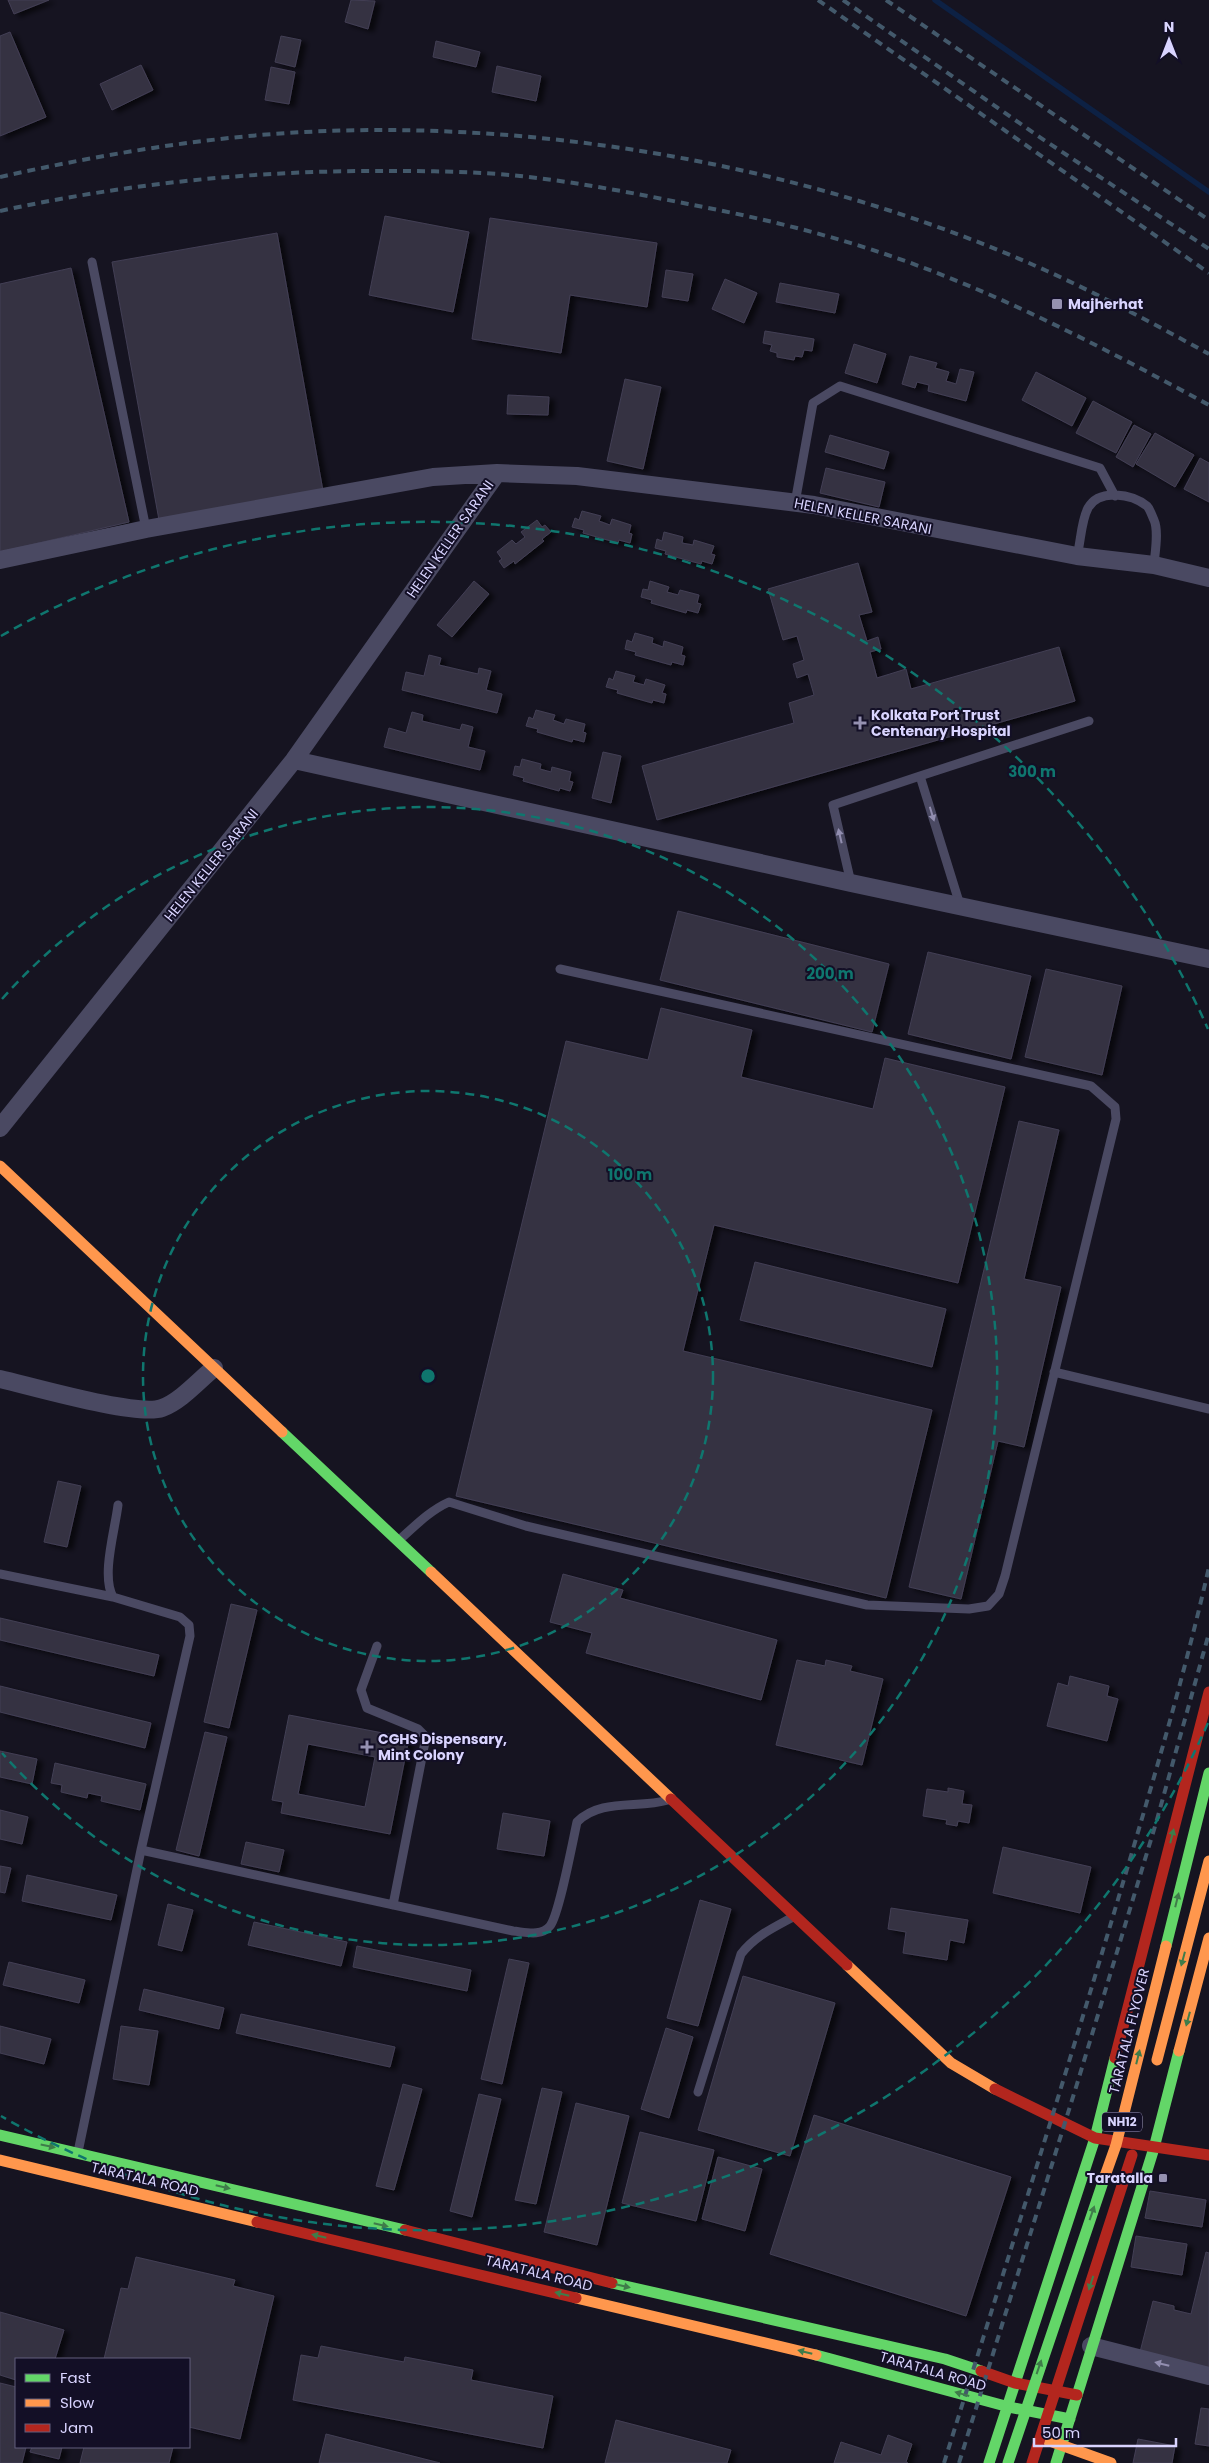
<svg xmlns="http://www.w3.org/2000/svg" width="1209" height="2463" viewBox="0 0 1209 2463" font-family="Poppins,sans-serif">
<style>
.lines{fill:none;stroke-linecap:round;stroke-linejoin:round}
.stream{stroke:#0d2144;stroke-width:5.5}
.building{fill:#343243;stroke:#433f54;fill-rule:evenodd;filter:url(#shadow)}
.lane{stroke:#4a4962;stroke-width:9}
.street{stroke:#4a4962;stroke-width:18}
.fast{stroke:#63d668;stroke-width:11}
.slow{stroke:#ff974d;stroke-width:11}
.jam{stroke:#b3261e;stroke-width:11}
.rail{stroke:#43596b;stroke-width:4;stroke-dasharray:8 6;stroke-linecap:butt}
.fast-bridge{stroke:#63d668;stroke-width:11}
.slow-bridge{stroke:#ff974d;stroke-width:11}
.jam-bridge{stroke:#b3261e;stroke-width:11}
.oneway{fill:#928eb0}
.oneway2{fill:#3f7c4a}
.ring{fill:none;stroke:#0f766e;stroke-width:2.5;stroke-dasharray:9 6}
.poi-dot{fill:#9591b1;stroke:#130f26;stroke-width:2}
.labels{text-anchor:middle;stroke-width:4;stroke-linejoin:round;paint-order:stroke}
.shield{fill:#130f26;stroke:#9e99be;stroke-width:1}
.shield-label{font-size:12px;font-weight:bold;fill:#d9d4ff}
.poi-label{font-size:14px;font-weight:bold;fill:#d9d4ff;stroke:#130f26;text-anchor:start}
.street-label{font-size:14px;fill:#d9d4ff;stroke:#130f26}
.centre{fill:#0f766e;stroke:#130f26;stroke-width:2.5}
.ring-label{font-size:15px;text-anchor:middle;font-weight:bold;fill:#0f766e;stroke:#130f26;stroke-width:4;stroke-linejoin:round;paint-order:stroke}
</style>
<defs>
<filter id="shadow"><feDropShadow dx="5.5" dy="3" stdDeviation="2.5" flood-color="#0009"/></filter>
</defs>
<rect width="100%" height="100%" fill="#161421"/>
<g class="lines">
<path class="stream" d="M935,0L1209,192"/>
</g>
<path class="building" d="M8,0H49L14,14Z
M351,0L375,1L368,29L345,22Z
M10,32L46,117L0,136V36Z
M281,36L301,40L295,67L275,62Z
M436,41L480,52L476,67L433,57Z
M141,65L153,90L112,110L100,84Z
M497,66L541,76L536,101L492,92Z
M271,67L295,72L289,104L265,100Z
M385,216L469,232L453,312L369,295Z
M490,218L657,243L647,307L570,295L561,353L472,339Z
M277,233L323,491L159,520L112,262Z
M71,268L129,522L0,552V284Z
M666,270L693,274L688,301L662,297Z
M725,279L757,293L744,323L712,309Z
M780,283L839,294L835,313L776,302Z
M765,331L814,339L812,351L804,350L802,357L795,356L794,360L777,357V353L770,351L772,345L763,343Z
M854,344L886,354L877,383L845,373Z
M910,356L937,363L935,368L949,372L946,381L956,384L960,369L974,372L966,401L928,391L929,385L917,382L915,388L902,384Z
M1036,372L1086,398L1072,426L1022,400Z
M625,379L661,387L643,469L607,461Z
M508,395L549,397L548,415L507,414Z
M1093,401L1132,422L1116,453L1076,433Z
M1134,425L1151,434L1133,467L1116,457Z
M1155,433L1194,455L1175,487L1136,464Z
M830,435L889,452L884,469L825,452Z
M1200,458L1209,463V502L1184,489Z
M826,468L885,482L879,507L820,493Z
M582,511L601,516L599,521L610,525L612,519L631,525L629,533L632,534L630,543L619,540L618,543L583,533L584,530L572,527L575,518L579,520Z
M537,520L542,527L545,525L551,532L542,539L544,541L515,564L514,561L504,568L499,561L502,559L497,552L512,540L516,544L525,537L521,532Z
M664,532L683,537L682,543L693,545L694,540L714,546L711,554L715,555L712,564L702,561L701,564L665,554L666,551L655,548L657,539L662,541Z
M858,563L872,612L859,615L867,641L878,637L881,649L870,652L877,678L906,669L911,689L1059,647L1075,701L657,820L642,766L794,723L789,703L814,695L808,674L797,678L793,664L804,660L797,636L783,640L768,589Z
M474,581L489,594L452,637L437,625Z
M650,581L669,587L667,592L678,595L680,590L699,595L697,603L701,604L698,613L687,610L686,613L651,603L652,600L641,597L643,589L648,590Z
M635,633L653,638L652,643L663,647L664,641L683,647L681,655L685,656L683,665L672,662L671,665L635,655L636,652L625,649L627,640L632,642Z
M429,655L441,658L439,665L478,674L479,668L491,671L486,690L502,694L497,713L402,690L406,672L424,676Z
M616,671L635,676L633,682L644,685L646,679L665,685L662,693L666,694L664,703L653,700L652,703L617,693L618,690L606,687L609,678L613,680Z
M536,710L555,715L553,720L564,724L566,719L585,724L583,732L586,733L584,742L573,739L572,742L537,732L538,729L526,726L529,717L533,719Z
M412,712L423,715L422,721L460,730L462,724L473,727L468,747L485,751L480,770L384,747L389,728L406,733Z
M603,752L621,756L611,803L592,798Z
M522,759L541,764L540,769L551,772L552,767L571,772L569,781L573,782L570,791L560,788L559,791L523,781L524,778L513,775L515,766L520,767Z
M678,911L889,964L872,1032L660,980Z
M928,952L1031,976L1011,1059L908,1034Z
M1046,969L1122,986L1102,1075L1025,1057Z
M661,1008L752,1030L741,1077L873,1109L885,1058L1005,1087L958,1283L714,1225L683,1351L932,1410L886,1598L456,1496L566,1041L648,1060Z
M1019,1121L1059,1130L1024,1279L1061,1287L1024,1447L998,1441L961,1599L909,1587Z
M755,1262L946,1309L932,1367L740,1320Z
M58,1481L81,1486L67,1547L44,1542Z
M563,1574L623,1590L620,1598L777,1640L761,1700L586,1653L592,1633L550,1622Z
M231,1604L257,1610L229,1728L204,1722Z
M0,1618L159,1655L154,1676L0,1640Z
M797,1660L825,1666L826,1660L852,1666L850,1671L883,1679L862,1765L776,1745Z
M1070,1676L1109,1686L1107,1696L1118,1699L1107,1741L1047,1726L1058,1683L1068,1686Z
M0,1686L151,1723L145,1748L0,1712Z
M289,1715L409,1738L390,1834L281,1813L283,1802L272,1800ZM308,1744L375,1757L365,1807L298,1794Z
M205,1732L227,1737L199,1856L176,1850Z
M0,1751L37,1759L32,1784L0,1777Z
M55,1763L146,1784L140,1810L101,1801L102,1796L88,1793L87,1798L61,1792L62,1785L51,1783Z
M948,1788L964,1791L962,1804L972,1805L969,1823L958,1821L957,1826L946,1824L947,1820L923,1816L927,1789L948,1792Z
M0,1810L28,1817L22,1844L0,1839Z
M503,1813L550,1821L544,1856L497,1849Z
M246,1842L284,1850L279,1872L241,1864Z
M1003,1847L1091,1867L1080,1913L993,1893Z
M0,1866L11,1868L5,1893L0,1892Z
M27,1875L117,1895L111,1920L22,1901Z
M700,1900L731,1909L698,2026L667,2018Z
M168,1904L193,1910L182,1951L158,1945Z
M891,1908L968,1920L964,1943L950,1940L947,1960L903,1953L906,1932L888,1929Z
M254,1922L347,1942L341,1966L248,1945Z
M357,1946L471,1970L467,1991L353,1967Z
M509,1959L529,1963L502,2084L481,2079Z
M9,1962L85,1980L79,2003L3,1985Z
M743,1976L835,2003L790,2156L698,2130Z
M144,1989L224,2008L219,2029L139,2010Z
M241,2014L395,2047L390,2067L236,2033Z
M0,2026L51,2039L44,2064L0,2053Z
M121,2026L158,2031L149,2085L113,2079Z
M666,2028L693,2037L669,2118L641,2109Z
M403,2084L422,2089L394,2190L376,2186Z
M542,2088L562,2092L536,2204L515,2200Z
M479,2094L501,2099L472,2217L450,2211Z
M576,2103L629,2116L597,2245L544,2232Z
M814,2115L1011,2177L966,2316L770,2254Z
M640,2132L714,2150L696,2221L622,2203Z
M718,2157L762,2169L745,2231L702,2219Z
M1150,2191L1206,2200L1202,2227L1145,2218Z
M1136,2236L1187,2244L1182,2275L1131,2267Z
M1206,2252L1209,2253V2369L1140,2352L1153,2301L1174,2306V2310L1191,2314Z
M136,2257L235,2280L233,2286L274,2296L240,2439L189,2427V2359H104L121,2288L128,2289Z
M0,2312L64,2330L55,2359H16V2380L0,2375Z
M321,2346L404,2362L405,2357L473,2370L471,2380L553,2396L543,2448L293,2400L301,2355L318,2358Z
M0,2383L16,2387V2447H26L22,2463H0Z
M1201,2408L1209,2409V2446L1195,2444Z
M616,2420L731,2450L727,2463H605Z
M326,2434L440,2463H319Z
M888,2435L912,2444L906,2462L908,2463H834L841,2442L881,2455Z
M1138,2439L1175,2446L1172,2463H1133Z
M32,2447H62L59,2459L30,2452Z
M84,2447H173L169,2463H80Z"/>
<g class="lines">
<path class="lane" d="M92,262L146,529
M795,503L813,403L840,386L1100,468L1115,496
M1077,556C1081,541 1081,521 1088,508C1099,488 1132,494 1147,506C1150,509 1152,516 1154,520C1159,531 1155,552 1154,565
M920,776L1089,721
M851,883L833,805L920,776L960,905
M1054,1372L1209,1409
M398,1541C414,1527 429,1511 449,1502L526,1526L867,1605L969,1609L988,1606L999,1594L1005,1576L1116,1119L1115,1107L1091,1086L560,969
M0,1574L113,1597
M377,1646L361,1690L367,1708L418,1729L426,1737L393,1905
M141,1850L513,1931C525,1932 541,1937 550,1926C559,1915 573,1840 577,1822C601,1798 638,1809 668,1800
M698,2092L741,1954C755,1936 773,1928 793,1917
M78,2152L141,1850L190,1636L189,1625L180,1617L113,1597C101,1576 115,1530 118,1505"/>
<path class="street" d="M0,560L146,529L433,477L497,473
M294,760L851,883L1209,959
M0,1128L294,760L497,473L577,476L814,505L1077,556L1154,565L1209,578
M0,1379C31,1386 137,1417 162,1408C181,1401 198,1381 214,1368
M1091,2346L1209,2376"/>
<path class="fast" d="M282,1432L431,1572
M0,2135L405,2230
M612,2283L945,2359L981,2371
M816,2355L1009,2407L1070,2419
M989,2463L1095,2138L1115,2058
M1056,2463L1154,2148L1179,2051"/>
<path class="slow" d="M0,1166L282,1432
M431,1572L671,1799
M847,1965L951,2063L995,2089
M1179,2051L1209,1938
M0,2160L257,2222
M576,2298L816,2355
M1047,2440L1111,2463"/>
<path class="jam" d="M671,1799L847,1965
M1115,2058L1209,1692
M995,2089L1095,2138L1209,2155
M257,2222L576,2298
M405,2230L612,2283
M981,2371L1015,2383L1077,2395"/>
<path class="rail" d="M818,0L1209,273
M843,0L1038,136L1209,249
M886,0L1209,220
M0,177C90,157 181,141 273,134C530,115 812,165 1047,271C1102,296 1156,325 1209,354
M0,211C124,184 249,171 375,171C423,171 473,171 520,176C577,182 633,193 688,204C762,218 836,236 908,262C1013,300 1111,352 1209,405
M944,2463C999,2287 1055,2110 1108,1933C1144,1812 1181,1690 1209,1567
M959,2463L1077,2084L1156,1823L1209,1633"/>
<path class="fast-bridge" d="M1166,1946L1209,1773
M1008,2463L1105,2176"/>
<path class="slow-bridge" d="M1157,2060L1209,1861
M1105,2176L1116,2145L1166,1946"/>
<path class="jam-bridge" d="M1032,2463L1132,2155"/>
</g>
<defs><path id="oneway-solid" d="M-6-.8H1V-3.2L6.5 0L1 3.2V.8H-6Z" transform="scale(1.25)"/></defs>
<g class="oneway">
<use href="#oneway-solid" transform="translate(932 814) rotate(73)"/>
<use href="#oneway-solid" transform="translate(840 836) rotate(-103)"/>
<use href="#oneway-solid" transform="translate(1162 2364) rotate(-166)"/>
</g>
<g class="oneway2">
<use href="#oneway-solid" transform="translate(1172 1836) rotate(-76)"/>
<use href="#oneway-solid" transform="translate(1177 1900) rotate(-76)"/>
<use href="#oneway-solid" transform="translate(1183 1959) rotate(105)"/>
<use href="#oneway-solid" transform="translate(1188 2019) rotate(105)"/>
<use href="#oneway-solid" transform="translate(1138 2057) rotate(-76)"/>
<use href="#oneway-solid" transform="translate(48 2146) rotate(12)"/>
<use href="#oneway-solid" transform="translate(223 2187) rotate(13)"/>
<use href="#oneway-solid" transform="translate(1092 2213) rotate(-71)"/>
<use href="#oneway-solid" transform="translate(381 2225) rotate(13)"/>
<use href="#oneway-solid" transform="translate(319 2236) rotate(-167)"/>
<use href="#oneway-solid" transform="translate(1091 2283) rotate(108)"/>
<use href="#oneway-solid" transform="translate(623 2286) rotate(13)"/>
<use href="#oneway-solid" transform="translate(562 2294) rotate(-166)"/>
<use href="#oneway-solid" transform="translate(805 2352) rotate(-166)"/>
<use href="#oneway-solid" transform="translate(1039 2367) rotate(-71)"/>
<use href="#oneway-solid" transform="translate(962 2394) rotate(-164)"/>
</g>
<g class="ring">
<circle cx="428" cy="1376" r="285"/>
<path d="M2 999A569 569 0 1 1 2 1753"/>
<path d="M1208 1723A854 854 0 0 1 1 2116M1 636A854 854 0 0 1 1208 1029"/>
</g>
<g class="poi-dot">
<rect x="1051" y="298" width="12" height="12" rx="2.5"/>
<path d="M857.5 715.5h5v5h5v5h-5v5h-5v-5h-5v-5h5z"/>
<path d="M364.5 1739.5h5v5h5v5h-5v5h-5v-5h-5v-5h5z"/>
<rect x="1158" y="2173" width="10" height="10" rx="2.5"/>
</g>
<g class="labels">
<rect class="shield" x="1102" y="2112.5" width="40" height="19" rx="4"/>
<g class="shield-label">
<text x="1122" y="2126">NH12</text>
</g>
<g class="poi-label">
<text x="1068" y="309">Majherhat</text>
<text x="871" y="720">Kolkata Port Trust<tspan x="871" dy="16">Centenary Hospital</tspan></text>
<text x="378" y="1744">CGHS Dispensary,<tspan x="378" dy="16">Mint Colony</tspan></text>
<text x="1153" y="2183" text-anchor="end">Taratalla</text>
</g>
<g class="street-label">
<text transform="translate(863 516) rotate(11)" y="5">HELEN KELLER SARANI</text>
<text transform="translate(450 539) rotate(-55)" y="5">HELEN KELLER SARANI</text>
<text transform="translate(211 865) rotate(-51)" y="5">HELEN KELLER SARANI</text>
<text transform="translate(1129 2031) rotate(-76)" y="5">TARATALA FLYOVER</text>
<text transform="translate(145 2179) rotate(13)" y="5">TARATALA ROAD</text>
<text transform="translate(539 2273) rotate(14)" y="5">TARATALA ROAD</text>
<text transform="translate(933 2371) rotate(16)" y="5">TARATALA ROAD</text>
</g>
</g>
<circle cx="428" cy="1376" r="8" class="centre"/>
<g class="ring-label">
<text x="1032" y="777">300 m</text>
<text x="830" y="979">200 m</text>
<text x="630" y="1180">100 m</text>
</g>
<rect x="15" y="2358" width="175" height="90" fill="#130f26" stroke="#625e7d"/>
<rect x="25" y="2374" width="25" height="8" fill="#63d668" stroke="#625e7d"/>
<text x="60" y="2383" font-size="15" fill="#d9d4ff">Fast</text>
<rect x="25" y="2399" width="25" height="8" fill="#ff974d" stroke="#625e7d"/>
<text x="60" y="2408" font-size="15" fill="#d9d4ff">Slow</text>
<rect x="25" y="2424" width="25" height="8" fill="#b3261e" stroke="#625e7d"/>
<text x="60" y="2433" font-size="15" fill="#d9d4ff">Jam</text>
<g transform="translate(1169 40)" stroke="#130f26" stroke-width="4" paint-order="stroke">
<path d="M0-4L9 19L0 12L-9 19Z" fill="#d9d4ff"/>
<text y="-8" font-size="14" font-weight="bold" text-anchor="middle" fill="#d9d4ff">N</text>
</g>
<path d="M1034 2438v8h142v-8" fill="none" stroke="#d9d4ff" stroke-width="2.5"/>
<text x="1042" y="2438" font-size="15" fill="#d9d4ff" stroke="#130f26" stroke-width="4" paint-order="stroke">50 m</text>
</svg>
